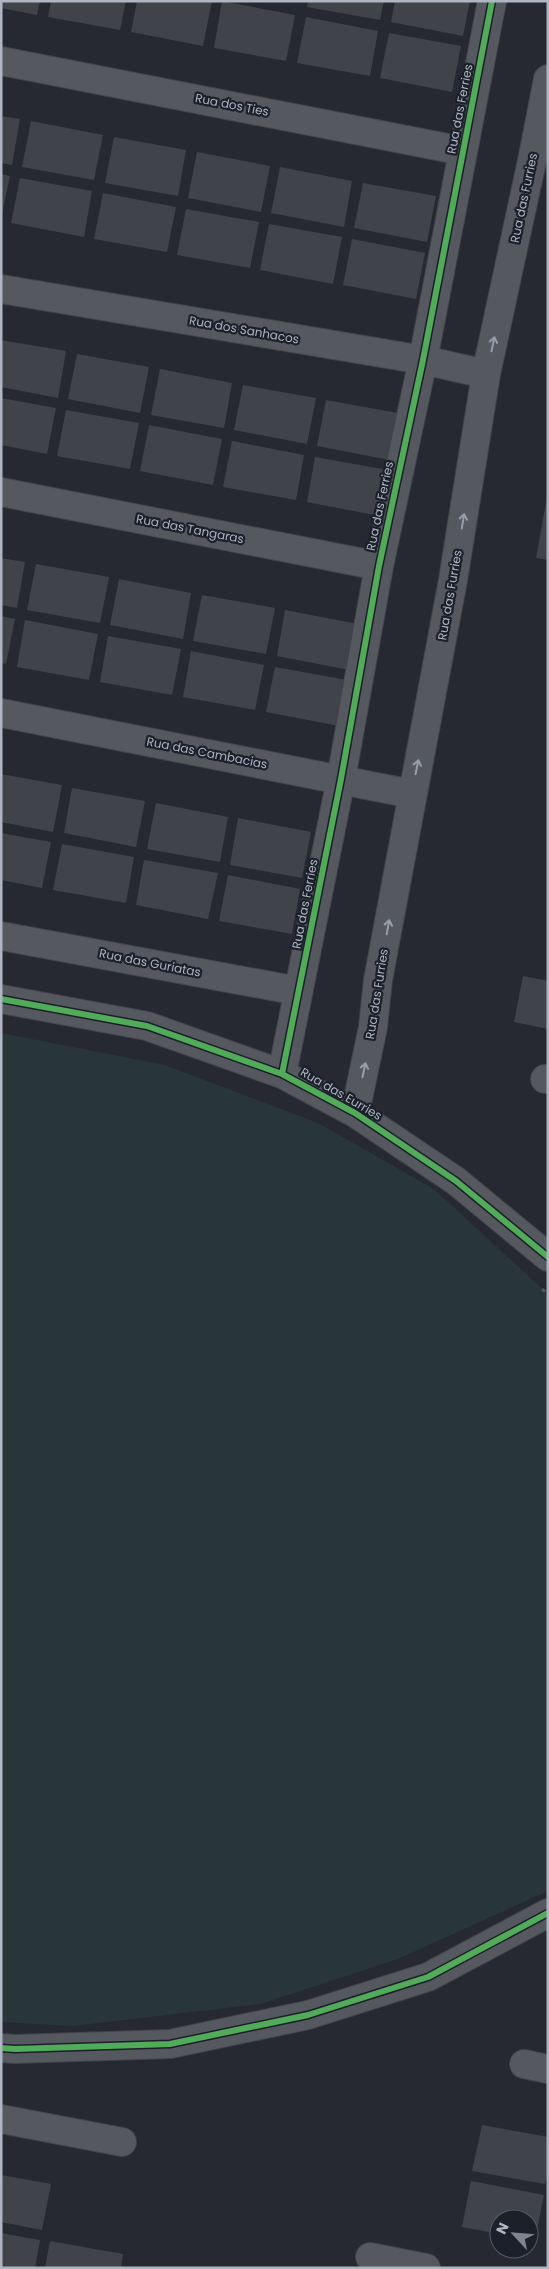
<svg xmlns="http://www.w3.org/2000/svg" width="549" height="2269" viewBox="0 0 549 2269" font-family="Poppins,sans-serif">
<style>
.green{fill:#283639}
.building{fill:#404349}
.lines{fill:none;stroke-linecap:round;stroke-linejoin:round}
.street-casing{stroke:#42444a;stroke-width:30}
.path{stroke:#54575c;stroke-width:3;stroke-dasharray:4 4;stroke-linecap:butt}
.street{stroke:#55585f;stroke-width:28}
.cycleway-casing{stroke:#1b202a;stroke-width:9}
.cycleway{stroke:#51ab58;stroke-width:6}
.oneway{stroke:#989ea9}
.labels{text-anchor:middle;stroke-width:4.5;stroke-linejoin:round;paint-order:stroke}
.street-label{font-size:12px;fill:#afb5c2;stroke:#1b202a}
</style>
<rect width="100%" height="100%" fill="#262931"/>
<path class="green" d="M1,1033L165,1065L318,1123L434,1189L548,1294V1891L400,1958L261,2004L73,2026L1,2022Z"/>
<path class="building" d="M1,1H40L37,15L1,8Z
M51,1H126L120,30L48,17Z
M137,1H212L203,46L131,32Z
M222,1L295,15L286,61L214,48Z
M308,1H384L380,20L307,7Z
M395,1H470L463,36L391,22Z
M306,17L378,31L370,76L297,63Z
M389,33L461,46L452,92L380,78Z
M1,116L20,119L12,165L1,163Z
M31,121L103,135L94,180L22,167Z
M114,137L186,150L178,196L105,183Z
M197,152L270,166L261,212L188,198Z
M280,167L352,181L344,227L271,213Z
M1,174L10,176L2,214H1Z
M20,178L92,191L84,237L11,223Z
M363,183L436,196L427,242L354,228Z
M103,193L176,207L167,252L94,239Z
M186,209L259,222L250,268L177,255Z
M269,224L342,237L333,284L260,270Z
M352,239L425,253L416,299L343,285Z
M1,340L66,351L58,398L1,387Z
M77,354L149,367L140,413L68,399Z
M160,369L232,383L224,428L151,415Z
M243,385L316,398L307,444L234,430Z
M1,398L56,408L47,454L1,445Z
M326,400L398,413L390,460L317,446Z
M66,410L139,423L130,469L57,456Z
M149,425L222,439L213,485L140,471Z
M232,441L304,455L296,500L223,487Z
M315,457L388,470L379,516L307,502Z
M547,497H548V560L536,558Z
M1,558L25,562L17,608L1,605Z
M36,564L109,577L100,623L27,610Z
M119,579L191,593L183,639L110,625Z
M202,595L275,608L266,654L193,641Z
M285,610L358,624L349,670L277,656Z
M1,616L15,619L6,664L1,663Z
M25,620L98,634L89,680L17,667Z
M108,636L181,649L172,695L100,682Z
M191,651L264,665L255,710L183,697Z
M275,667L347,680L339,726L266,712Z
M1,774L62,785L53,832L1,822Z
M72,788L145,801L136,847L64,833Z
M156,803L228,817L220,862L147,849Z
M238,818L311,832L302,878L230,865Z
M1,833L51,842L42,888L1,880Z
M62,844L134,857L126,903L53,890Z
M144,860L218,873L208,919L136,905Z
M228,875L300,889L292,934L219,921Z
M523,976L548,981V1029L514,1022Z
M482,2125L548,2137V2172L545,2184L472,2171Z
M1,2175L51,2184L42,2230L1,2222Z
M471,2181L544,2195L535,2240L529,2239V2219H499V2234L462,2227Z
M1,2233L40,2240L35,2268H1Z
M50,2241L123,2254L121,2268H45Z"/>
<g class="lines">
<defs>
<path id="street" d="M1,61L463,151
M1,289L423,360L486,374
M1,492L379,566
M1,713L412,794
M1,936L298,991
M1,999L147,1026L282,1074L355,1113L456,1181L548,1257
M282,1074L341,779L379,566L423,360L492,1
M545,1079H548
M355,1113L373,1027L378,980L453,580L486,374L532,161L548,79
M1,2048L15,2049L170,2044L308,2015L428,1977L548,1913
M524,2064L548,2069
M1,2119L122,2142
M370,2257L426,2268"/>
</defs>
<use href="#street" class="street-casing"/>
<path class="path" d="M542,1289L548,1294"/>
<use href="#street" class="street"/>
<defs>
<path id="cycleway" d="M1,999L147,1026L282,1074L355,1113L456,1181L548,1257
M282,1074L341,779L379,566L423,360L492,1
M1,2048L15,2049L170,2044L308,2015L428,1977L548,1913"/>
</defs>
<use href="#cycleway" class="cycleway-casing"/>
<use href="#cycleway" class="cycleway"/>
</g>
<defs><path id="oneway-shaft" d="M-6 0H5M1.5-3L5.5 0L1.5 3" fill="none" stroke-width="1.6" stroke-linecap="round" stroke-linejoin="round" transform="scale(1.25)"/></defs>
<g class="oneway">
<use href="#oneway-shaft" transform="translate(493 344) rotate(-78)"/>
<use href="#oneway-shaft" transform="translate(463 521) rotate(-81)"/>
<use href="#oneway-shaft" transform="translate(417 767) rotate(-79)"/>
<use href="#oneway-shaft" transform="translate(388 927) rotate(-80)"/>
<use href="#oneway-shaft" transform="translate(364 1070) rotate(-78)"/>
</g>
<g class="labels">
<g class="street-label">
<text transform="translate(232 105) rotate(11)" y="4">Rua dos Ties</text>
<text transform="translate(460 109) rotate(-79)" y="4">Rua das Ferries</text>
<text transform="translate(524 198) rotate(-78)" y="4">Rua das Furries</text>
<text transform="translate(244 330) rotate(10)" y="4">Rua dos Sanhacos</text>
<text transform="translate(380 506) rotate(-78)" y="4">Rua das Ferries</text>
<text transform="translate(190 529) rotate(11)" y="4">Rua das Tangaras</text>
<text transform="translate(450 595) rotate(-80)" y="4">Rua das Furries</text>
<text transform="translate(207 753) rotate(11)" y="4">Rua das Cambacias</text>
<text transform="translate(305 904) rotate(-79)" y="4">Rua das Ferries</text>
<text transform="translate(150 963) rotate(11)" y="4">Rua das Guriatas</text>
<text transform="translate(377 994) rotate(-81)" y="4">Rua das Furries</text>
<text transform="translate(341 1094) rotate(30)" y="4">Rua das Eurries</text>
</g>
</g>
<rect width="549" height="2269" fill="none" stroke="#afb5c2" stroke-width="5"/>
<g transform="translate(514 2234) rotate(296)"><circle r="24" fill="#1b202a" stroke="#565c67"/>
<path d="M0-4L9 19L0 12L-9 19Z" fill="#7f848f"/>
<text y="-8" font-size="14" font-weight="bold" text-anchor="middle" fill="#afb5c2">N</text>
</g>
</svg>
